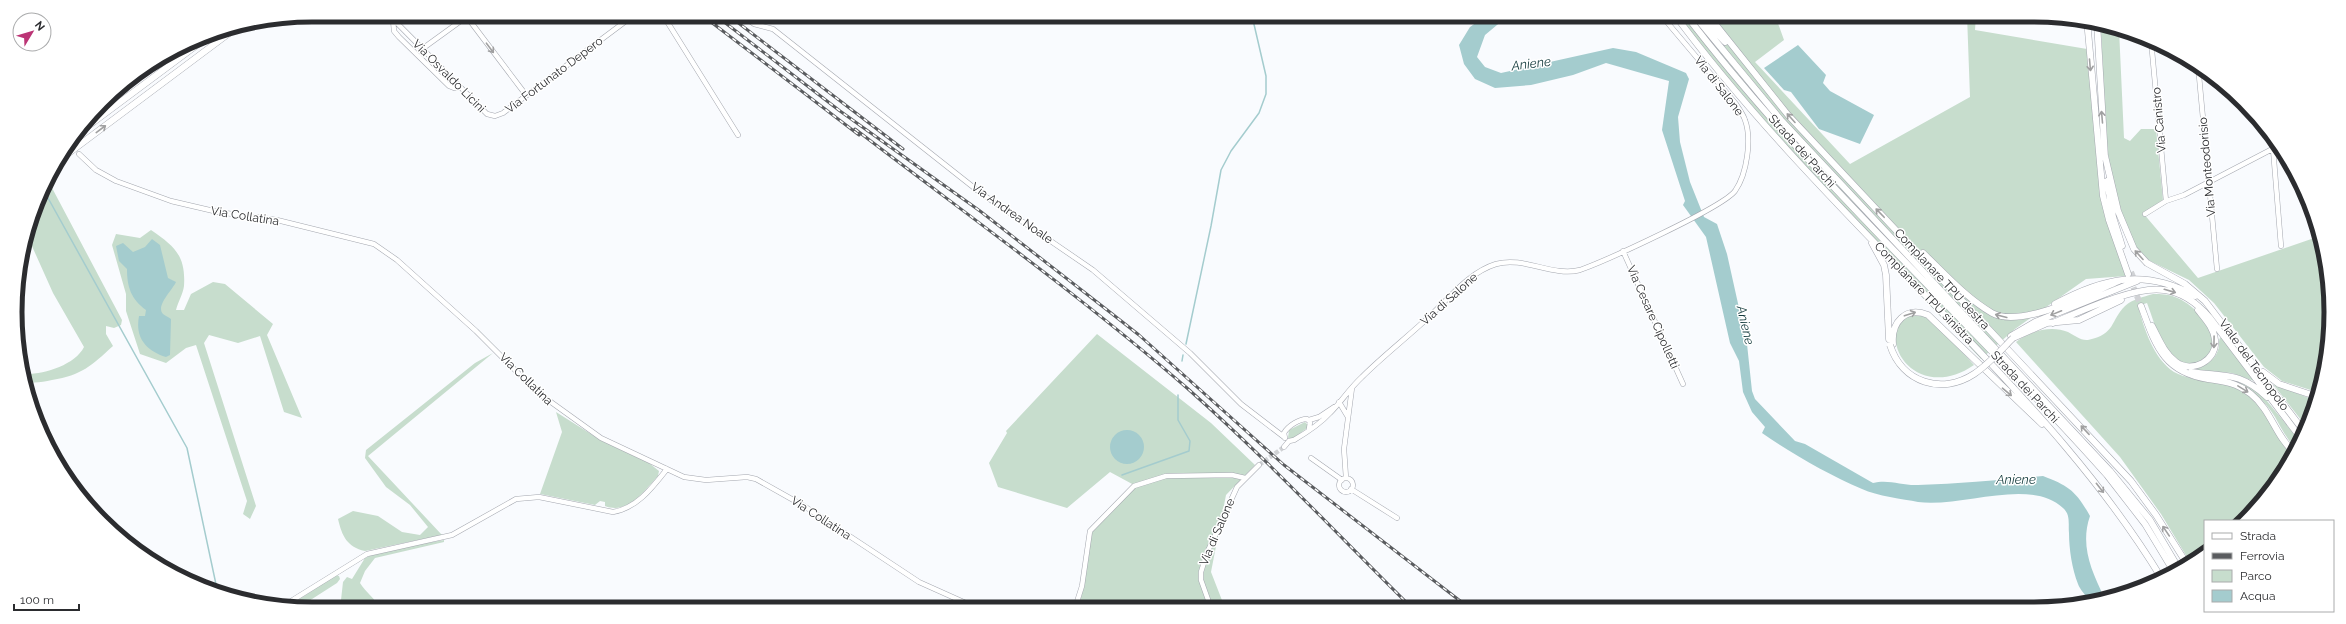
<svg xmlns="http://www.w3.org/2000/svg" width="2346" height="624" viewBox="0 0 2346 624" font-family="Raleway,sans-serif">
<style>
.green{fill:#c7ddcd}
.water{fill:#a4ccce}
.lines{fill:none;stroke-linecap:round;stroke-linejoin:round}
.stream{stroke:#a4ccce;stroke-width:1.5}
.minor-tunnel{stroke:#d0d2d5;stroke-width:4.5;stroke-dasharray:4.5 2;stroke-linecap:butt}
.highway-tunnel{stroke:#d0d2d5;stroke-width:6;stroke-dasharray:6 3;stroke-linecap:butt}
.minor-casing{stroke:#a4a7af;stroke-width:5.5}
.highway-casing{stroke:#a4a7af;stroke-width:7}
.minor{stroke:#fff;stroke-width:4.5}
.highway{stroke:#fff;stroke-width:6}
.rail-casing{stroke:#5a5c5f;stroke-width:3}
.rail{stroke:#fff;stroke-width:1.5;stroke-dasharray:4.5;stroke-linecap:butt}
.highway-bridge-casing{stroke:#a4a7af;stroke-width:7;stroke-linecap:butt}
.highway-bridge{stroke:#fff;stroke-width:6}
.oneway{stroke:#a0a0a1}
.labels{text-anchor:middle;stroke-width:3;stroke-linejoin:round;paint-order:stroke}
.street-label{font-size:12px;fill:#2b2c2f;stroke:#fff}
.water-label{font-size:13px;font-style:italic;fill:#143b3d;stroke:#fff}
.rim{fill:none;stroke:#2b2c2f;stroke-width:5}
</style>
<rect width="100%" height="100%" fill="#f9fbfe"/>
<path class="green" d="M1670,15H1775L1784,40L1755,62L1850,164L1970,97L1967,15H1976L1975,30L2087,49L2107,220L2126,276L2086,279L2015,329L1981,359L1809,178Z
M2103,24L2119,29L2124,138L2130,141L2141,129H2156L2163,200L2143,213L2198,278L2320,236C2335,285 2335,344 2317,392L2282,381L2264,367L2214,303L2189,280L2150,261L2136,247L2120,210L2113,184L2106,143L2101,29Z
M51,186L122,320L121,325L114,328L106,326V334L113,346C91,366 82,375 52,380C42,382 34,384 24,381V374C43,375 75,365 84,347L53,293L27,235H25L41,193Z
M151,230C174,246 186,255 184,286C183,294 178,302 176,310H184L191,294L213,282L225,284L273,324L267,335L302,418L284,412L260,336L238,343L209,335L204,343L256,506L250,519L243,514L247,501L196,345L186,348L166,363L140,354L126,311V294L112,245L116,234L140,238Z
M2153,294C2161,294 2168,294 2175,297C2192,303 2214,325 2212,345C2212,350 2209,354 2205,358C2191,373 2170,357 2163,344C2156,331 2152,316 2147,303L2138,306C2144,328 2153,358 2174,372C2185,378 2198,379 2209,382C2221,384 2234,385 2244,392C2265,407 2279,434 2293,455L2291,460L2242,521H2205V552L2190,562L2161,514L2120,457L2016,342C2030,331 2051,325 2068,332C2074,335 2081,341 2088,340C2116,334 2110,321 2125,306C2133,299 2143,297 2153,294Z
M1910,315L1924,316L1936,323L1974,365C1916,405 1872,337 1910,315Z
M1097,334L1211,423L1255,465L1226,495L1211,572L1225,608H1079L1088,561L1090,531L1134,485L1110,472L1067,508L998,487L989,463L1007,433L1006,431Z
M2220,338H2222L2254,381L2232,373L2194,370C2204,366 2215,361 2218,350C2220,346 2218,341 2220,338Z
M493,353L368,456L442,535L365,551C347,547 342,536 338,519L353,511L378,516L402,532L420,535L428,527L410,505L386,487L365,458L366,450L475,363Z
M2211,376L2242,381L2262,395L2299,440L2296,449C2287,439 2281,428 2275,417C2259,391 2240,383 2211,376Z
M2273,384L2314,400L2305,425Z
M556,412L602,441L649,463L659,471L658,476C644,491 628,515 605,506V502L600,501L595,505L540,494L562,432Z
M1305,422L1308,425L1307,428L1293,439L1288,438L1289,430Z
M444,540V542L375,558L365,571L360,583C366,593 376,598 379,609H340L343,582L347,577L352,579L365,558L381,551Z
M336,575L339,576L340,579L337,583L298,608L287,607Z"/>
<path class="water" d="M1487,15H1509L1485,35L1477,57L1485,67L1501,73L1613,48L1636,52L1686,73L1689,79L1678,117L1680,142L1690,182L1704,217L1717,224L1727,254L1747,344L1752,391L1755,399L1795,441L1805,444L1873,483C1889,479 1903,486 1918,485C1960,484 2001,480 2043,476C2069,486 2076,491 2090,516C2080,545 2091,570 2104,597L2089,601C2086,595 2080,590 2078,584C2072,569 2069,549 2069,533C2068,524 2071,515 2063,508C2029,477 1962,508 1918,502C1903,499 1877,496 1862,489C1829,475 1791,453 1762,433L1765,427L1752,412L1743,392L1739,361L1730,343L1706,237L1683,205L1685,201L1662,130L1669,81L1606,63L1573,75L1531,85L1495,88L1475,79L1464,64L1459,45L1470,27Z
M1798,45L1826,75L1823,83L1830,91L1874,115L1860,144L1819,129L1791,92L1784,90L1764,68Z
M152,239L160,245L168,278L176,282C174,288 155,306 163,314C165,316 169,317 171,319L170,355L166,357C145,350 135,337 139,316H145L146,310C131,299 127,287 127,269L119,261L116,246L123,243L133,252L145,247Z
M1110 447a17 17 0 1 1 34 0a17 17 0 1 1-34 0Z"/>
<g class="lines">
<path class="stream" d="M43,189L187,448L217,589
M1186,344L1211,226L1221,170L1231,151L1259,113L1266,94V76L1253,20L1254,15
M1182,361L1183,355
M1122,475L1189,451L1190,441L1178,420V395"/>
<path class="minor-tunnel" d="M70,142L79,154
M1259,465L1284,447"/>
<path class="highway-tunnel" d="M2131,272L2136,284
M2130,279L2141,306"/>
<defs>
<path id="minor" d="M389,15L487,114L495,116L503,113L634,15
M663,15L738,135
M741,15L754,24L773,29L982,194L1093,270L1190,353L1241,404L1284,437
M467,17L526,95
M393,20L394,31L399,37L449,86L454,88L460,87
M2151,40L2166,201
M422,49L469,15
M2198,65L2217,269
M2272,136L2281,246
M79,154L96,170L116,181L171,201L218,212L277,220L374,244L397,260L476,331L537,392L601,438L684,477L706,480L747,477L756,479L804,506L919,582L977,608
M2145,214L2166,201L2184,195L2280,145
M1623,251L1683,384
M1339,402L1348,417
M1309,420L1319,417L1334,407
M1285,438L1284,433C1288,426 1299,419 1307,419L1310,422L1309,429
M1284,447L1289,441L1294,440C1306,433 1320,424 1330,413C1341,402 1350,388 1362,377C1384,355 1409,336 1432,314C1451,296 1470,272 1496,264C1524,256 1552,277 1580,270C1605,261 1722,208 1735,191C1747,174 1752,139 1745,120C1743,114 1739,109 1736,104L1661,15
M1311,458L1342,480
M1346,478L1344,449L1352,388
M1339 485a7 7 0 1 1 14 0a7 7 0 1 1-14 0Z
M1351,489L1397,518
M283,606L367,554L452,535L516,499L539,497L613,512C637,508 652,488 667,469
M1075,608L1082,586L1090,531L1134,486L1166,476L1232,475L1245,478
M1211,608L1201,580V572L1207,553L1237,487L1259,465"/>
<path id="highway" d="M387,15L390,17
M1675,15C1757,126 1861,228 1956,327C2032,406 2105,485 2162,579
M1686,15C1813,181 1970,320 2107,475L2145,524L2174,572
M1694,15L1781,120L2110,471L2150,520L2179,569
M1699,15L1725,42
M1708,15L1788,115L2131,481L2156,515L2187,564
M2087,20L2103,196L2109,220L2128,274
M2097,22L2105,158
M72,138L213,33
M2105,156L2118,211L2134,249L2147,263L2185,284L2205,301L2303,430
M58,161L240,25
M2107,181L2113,217L2122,246
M1872,243L1884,265L1886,275L1889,339
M1923,253C1944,273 1966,298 1992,313C2021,329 2090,293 2119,281
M2055,304C2103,278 2145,268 2195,296
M2141,306C2155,343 2162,372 2208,379C2224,381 2237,383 2251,394C2271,410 2276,437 2294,452
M2053,323C2079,312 2136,285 2164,290C2182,292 2198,304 2210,318L2300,437
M2152,326C2159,339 2164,353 2176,362C2192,374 2218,360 2215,340C2214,328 2205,319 2198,310
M2011,336L2035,322L2137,281
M2013,338L2047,323L2079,320L2121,300
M1893,344C1891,322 1906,306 1928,315L2042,424
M2191,372C2225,377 2239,371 2267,397
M2263,372L2279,384L2315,396"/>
</defs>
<use href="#minor" class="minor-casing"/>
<use href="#highway" class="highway-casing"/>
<use href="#minor" class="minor"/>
<use href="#highway" class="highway"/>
<defs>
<path id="rail" d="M706,15L717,23
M715,15L840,111L980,211L1111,313L1139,335L1284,465L1468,607
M728,15L903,149
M711,22L859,135
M855,129C966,214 1081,296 1187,388C1265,457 1337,534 1411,607"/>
</defs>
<use href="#rail" class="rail-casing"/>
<use href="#rail" class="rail"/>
<defs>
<path id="highway-bridge" d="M1890,345C1902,383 1942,395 1974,374C1989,364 2001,350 2013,338"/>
</defs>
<use href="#highway-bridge" class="highway-bridge-casing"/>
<use href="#highway-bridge" class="highway-bridge"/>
</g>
<defs><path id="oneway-shaft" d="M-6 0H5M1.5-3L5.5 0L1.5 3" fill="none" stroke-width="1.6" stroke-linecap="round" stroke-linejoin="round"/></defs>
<g class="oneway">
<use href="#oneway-shaft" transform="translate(490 48) rotate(53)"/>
<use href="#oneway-shaft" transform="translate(2090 65) rotate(85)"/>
<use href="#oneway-shaft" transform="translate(2102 117) rotate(-95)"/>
<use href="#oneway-shaft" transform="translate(1791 118) rotate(-132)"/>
<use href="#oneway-shaft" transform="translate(101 129) rotate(-37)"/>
<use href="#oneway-shaft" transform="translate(1880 213) rotate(-134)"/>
<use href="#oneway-shaft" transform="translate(2139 255) rotate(-132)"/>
<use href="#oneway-shaft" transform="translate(2170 291) rotate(16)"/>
<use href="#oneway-shaft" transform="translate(2056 313) rotate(158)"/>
<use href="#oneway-shaft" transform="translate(1910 314) rotate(-18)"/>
<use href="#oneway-shaft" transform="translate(2001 316) rotate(-165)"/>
<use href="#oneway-shaft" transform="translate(2214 342) rotate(91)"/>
<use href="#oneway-shaft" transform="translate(2243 389) rotate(31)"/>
<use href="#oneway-shaft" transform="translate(2007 392) rotate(40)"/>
<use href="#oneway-shaft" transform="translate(2085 430) rotate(-133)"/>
<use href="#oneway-shaft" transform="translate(2100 488) rotate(52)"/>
<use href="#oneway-shaft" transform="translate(2166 531) rotate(-124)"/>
</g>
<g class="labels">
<g class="street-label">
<text transform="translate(554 75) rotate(-37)" y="4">Via Fortunato Depero</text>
<text transform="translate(449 76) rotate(45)" y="4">Via Osvaldo Licini</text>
<text transform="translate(1719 86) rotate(52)" y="4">Via di Salone</text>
<text transform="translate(2159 120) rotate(-95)" y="4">Via Canistro</text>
<text transform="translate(1802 151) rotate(48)" y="4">Strada dei Parchi</text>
<text transform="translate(2207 167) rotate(-95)" y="4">Via Monteodorisio</text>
<text transform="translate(1012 213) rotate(35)" y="4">Via Andrea Noale</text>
<text transform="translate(245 216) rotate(9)" y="4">Via Collatina</text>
<text transform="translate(1942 279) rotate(47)" y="4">Complanare TPU destra</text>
<text transform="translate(1924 293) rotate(46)" y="4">Complanare TPU sinistra</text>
<text transform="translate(1449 299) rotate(-42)" y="4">Via di Salone</text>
<text transform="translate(1653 317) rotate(66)" y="4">Via Cesare Cipolletti</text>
<text transform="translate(2254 365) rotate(54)" y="4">Viale del Tecnopolo</text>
<text transform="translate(526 379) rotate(44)" y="4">Via Collatina</text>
<text transform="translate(2025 387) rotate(47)" y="4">Strada dei Parchi</text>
<text transform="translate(821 518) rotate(33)" y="4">Via Collatina</text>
<text transform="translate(1217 532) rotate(-67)" y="4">Via di Salone</text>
</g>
<g class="water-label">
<text transform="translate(1531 63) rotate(-7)" y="5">Aniene</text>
<text transform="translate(1746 325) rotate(77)" y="5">Aniene</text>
<text x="2016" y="484">Aniene</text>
</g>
</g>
<path d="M0 0H2346V624H0ZM312 22H2034A290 290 0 0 1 2324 312V312A290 290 0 0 1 2034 602H312A290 290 0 0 1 22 312V312A290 290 0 0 1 312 22Z" fill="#fff" fill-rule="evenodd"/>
<path class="rim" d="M312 22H2034A290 290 0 0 1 2324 312V312A290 290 0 0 1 2034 602H312A290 290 0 0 1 22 312V312A290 290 0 0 1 312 22Z"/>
<rect x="2204" y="520" width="130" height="92" fill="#ffffff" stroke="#aaabac"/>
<rect x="2212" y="533" width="20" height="6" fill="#ffffff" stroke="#aaabac"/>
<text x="2240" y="540" font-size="12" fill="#2b2c2f">Strada</text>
<rect x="2212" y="553" width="20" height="6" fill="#5a5c5f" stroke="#aaabac"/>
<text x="2240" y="560" font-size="12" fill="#2b2c2f">Ferrovia</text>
<rect x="2212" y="570" width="20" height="12" fill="#c7ddcd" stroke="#aaabac"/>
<text x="2240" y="580" font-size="12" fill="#2b2c2f">Parco</text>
<rect x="2212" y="590" width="20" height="12" fill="#a4ccce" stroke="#aaabac"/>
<text x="2240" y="600" font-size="12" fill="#2b2c2f">Acqua</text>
<g transform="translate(32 32) rotate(52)"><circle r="19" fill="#ffffff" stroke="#aaabac"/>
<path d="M0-3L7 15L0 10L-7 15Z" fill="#bb3475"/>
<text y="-6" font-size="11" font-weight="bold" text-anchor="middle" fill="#2b2c2f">N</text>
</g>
<path d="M14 604v6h65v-6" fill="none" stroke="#2b2c2f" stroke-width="2"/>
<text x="20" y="604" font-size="12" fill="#2b2c2f" stroke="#ffffff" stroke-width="3" paint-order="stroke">100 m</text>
</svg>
